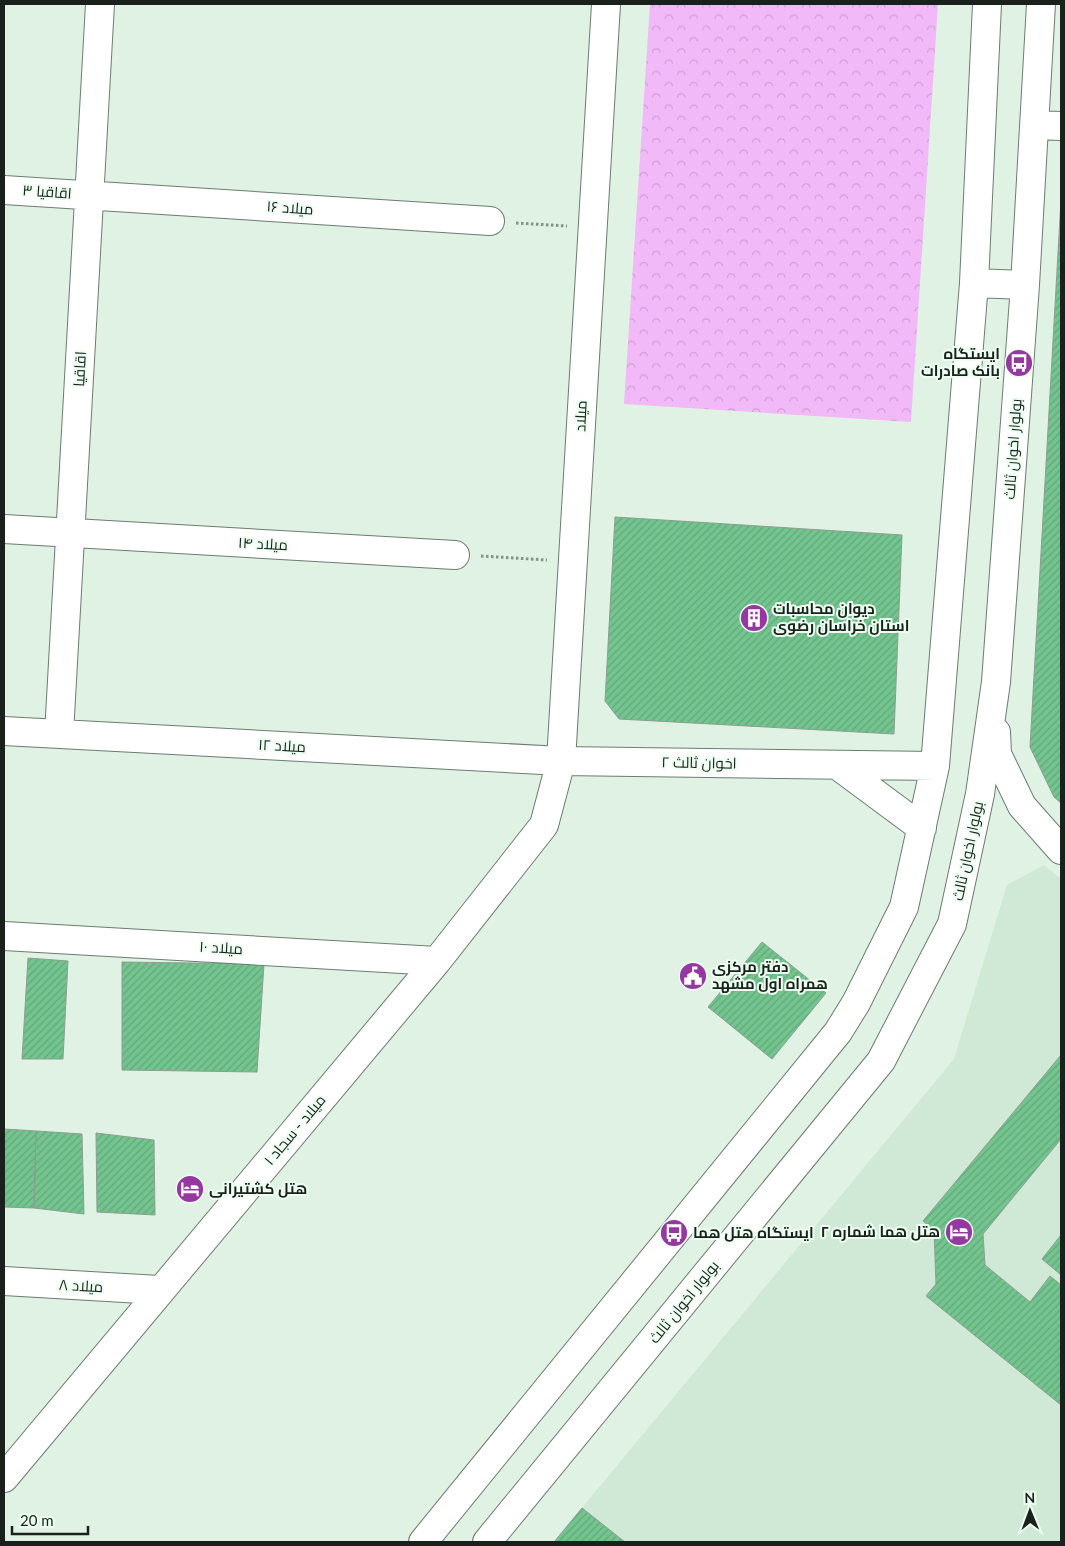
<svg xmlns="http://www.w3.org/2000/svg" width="1065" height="1546" viewBox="0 0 1065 1546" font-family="Lato,Cairo,sans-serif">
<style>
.built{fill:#cfe9d6}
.forest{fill:url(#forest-crowns)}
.building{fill:url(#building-hatch);stroke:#8c9e91}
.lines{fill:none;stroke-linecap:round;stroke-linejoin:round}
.minor-casing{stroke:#6c7c70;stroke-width:30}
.path{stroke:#849187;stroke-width:3;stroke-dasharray:2.5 2.5;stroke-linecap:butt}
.minor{stroke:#fff;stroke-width:28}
.labels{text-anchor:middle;stroke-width:4;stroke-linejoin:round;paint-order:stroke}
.street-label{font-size:15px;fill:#1a211c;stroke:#ecfff1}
.poi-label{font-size:15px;font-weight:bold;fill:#1a211c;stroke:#ecfff1;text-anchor:start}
</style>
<defs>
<pattern id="forest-crowns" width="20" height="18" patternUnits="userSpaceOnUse" patternTransform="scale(1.25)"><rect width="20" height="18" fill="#f2b9f8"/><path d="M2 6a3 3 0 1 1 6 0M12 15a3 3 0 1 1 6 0" fill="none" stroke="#cf9fd4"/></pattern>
<pattern id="building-hatch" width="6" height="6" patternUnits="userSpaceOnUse" patternTransform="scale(1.25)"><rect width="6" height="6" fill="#73c48e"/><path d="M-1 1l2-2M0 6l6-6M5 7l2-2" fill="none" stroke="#63a87a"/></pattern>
</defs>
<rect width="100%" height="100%" fill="#dff2e4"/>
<path class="built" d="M1044,865L1061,879V1542H622L581,1509L954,1059L1007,885Z"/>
<path class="forest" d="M650,4H938L911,422L624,404Z"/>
<path class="building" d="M1061,200V803L1054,797L1030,747Z
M615,517L902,535L894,734L619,719L605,701Z
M762,942L826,993L772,1059L708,1007Z
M28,958L68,961L63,1059H22Z
M122,962L264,964L257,1072L122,1070Z
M1061,1055V1139L983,1234L985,1265L1030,1302L1050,1276L1061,1285V1405L926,1296L936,1284L934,1230L923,1221Z
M4,1129L36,1131L34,1208L4,1207Z
M36,1131L82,1134L84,1214L34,1208Z
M96,1133L154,1140L155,1215L97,1212Z
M1061,1235V1275L1042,1259Z
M582,1508L625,1542H554Z"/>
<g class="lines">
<defs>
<path id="minor" d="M1035,125L1061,126
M4,190L490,221
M974,283L1025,285
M4,529L455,555
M4,731L561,761L935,766
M996,732L997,754L1022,806L1061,850
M59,734L100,4
M837,765L922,828
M4,936L437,961
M4,1281L159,1290
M4,1478L437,961L544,825L561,761L606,4
M423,1542L838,1032L856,1003L904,907L935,766L974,283L987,4
M487,1542L881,1061L952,924L980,794L996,682L1025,285L1041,4"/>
</defs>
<use href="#minor" class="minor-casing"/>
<path class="path" d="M516,223L567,226
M481,556L547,560"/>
<use href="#minor" class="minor"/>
</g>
<defs>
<symbol id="bus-disc" viewBox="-11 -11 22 22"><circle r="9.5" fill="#9638a1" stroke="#ecfff1"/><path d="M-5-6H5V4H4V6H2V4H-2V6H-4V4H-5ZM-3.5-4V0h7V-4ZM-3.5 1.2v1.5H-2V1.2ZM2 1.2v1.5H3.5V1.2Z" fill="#fff"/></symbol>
<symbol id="building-disc" viewBox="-11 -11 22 22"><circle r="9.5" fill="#9638a1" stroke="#ecfff1"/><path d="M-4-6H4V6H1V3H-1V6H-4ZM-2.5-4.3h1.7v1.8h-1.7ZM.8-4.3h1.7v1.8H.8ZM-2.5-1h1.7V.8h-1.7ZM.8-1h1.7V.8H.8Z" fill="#fff"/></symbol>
<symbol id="civic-disc" viewBox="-11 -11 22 22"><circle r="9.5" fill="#9638a1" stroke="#ecfff1"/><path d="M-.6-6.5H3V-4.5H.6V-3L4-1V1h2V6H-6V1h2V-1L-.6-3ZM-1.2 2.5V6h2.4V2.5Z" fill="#fff"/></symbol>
<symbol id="hotel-disc" viewBox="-11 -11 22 22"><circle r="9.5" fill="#9638a1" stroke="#ecfff1"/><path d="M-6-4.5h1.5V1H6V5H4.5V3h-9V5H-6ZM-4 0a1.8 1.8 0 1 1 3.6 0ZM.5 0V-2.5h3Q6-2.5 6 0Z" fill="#fff"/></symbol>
</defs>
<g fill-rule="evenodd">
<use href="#bus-disc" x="1003" y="347" width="32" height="32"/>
<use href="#building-disc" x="738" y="602" width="32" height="32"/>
<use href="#civic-disc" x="677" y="960" width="32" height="32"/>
<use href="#hotel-disc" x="174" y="1173" width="32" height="32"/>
<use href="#hotel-disc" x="943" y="1216" width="32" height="32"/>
<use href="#bus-disc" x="658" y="1217" width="32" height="32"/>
</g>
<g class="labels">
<g class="street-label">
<text transform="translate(47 192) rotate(4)" y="5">اقاقیا ۳</text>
<text transform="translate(290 208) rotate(4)" y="5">میلاد ۱۶</text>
<text transform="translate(80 369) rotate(-87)" y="5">اقاقیا</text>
<text transform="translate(581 416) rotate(-87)" y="5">میلاد</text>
<text transform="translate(1013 449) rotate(-86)" y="5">بولوار اخوان ثالث</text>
<text transform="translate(263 544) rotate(3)" y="5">میلاد ۱۴</text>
<text transform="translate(282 746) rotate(3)" y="5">میلاد ۱۲</text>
<text transform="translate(699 763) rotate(1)" y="5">اخوان ثالث ۲</text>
<text transform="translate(968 851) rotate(-78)" y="5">بولوار اخوان ثالث</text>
<text transform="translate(221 948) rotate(3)" y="5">میلاد ۱۰</text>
<text transform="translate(295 1130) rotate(-50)" y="5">میلاد - سجاد ۱</text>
<text transform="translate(81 1286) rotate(3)" y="5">میلاد ۸</text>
<text transform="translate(684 1302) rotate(-51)" y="5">بولوار اخوان ثالث</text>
</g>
<g class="poi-label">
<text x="1000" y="359" text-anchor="end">ایستگاه<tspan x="1000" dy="17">بانک صادرات</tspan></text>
<text x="773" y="614">دیوان محاسبات<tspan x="773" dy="17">استان خراسان رضوی</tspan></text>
<text x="712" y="972">دفتر مرکزی<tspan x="712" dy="17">همراه اول مشهد</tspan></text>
<text x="209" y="1194">هتل کشتیرانی</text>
<text x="940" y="1237" text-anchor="end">هتل هما شماره ۲</text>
<text x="693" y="1238">ایستگاه هتل هما</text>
</g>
</g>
<rect width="1065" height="1546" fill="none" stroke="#1a211c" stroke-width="10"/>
<g transform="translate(1030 1511) rotate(359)" stroke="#ecfff1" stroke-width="4" paint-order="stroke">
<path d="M0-4L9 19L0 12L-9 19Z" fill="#1a211c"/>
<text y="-8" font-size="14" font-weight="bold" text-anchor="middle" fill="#1a211c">N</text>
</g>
<path d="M12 1526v8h76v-8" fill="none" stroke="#1a211c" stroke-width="2.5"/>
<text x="20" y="1526" font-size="15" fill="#1a211c" stroke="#ecfff1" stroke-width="4" paint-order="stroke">20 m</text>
</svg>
